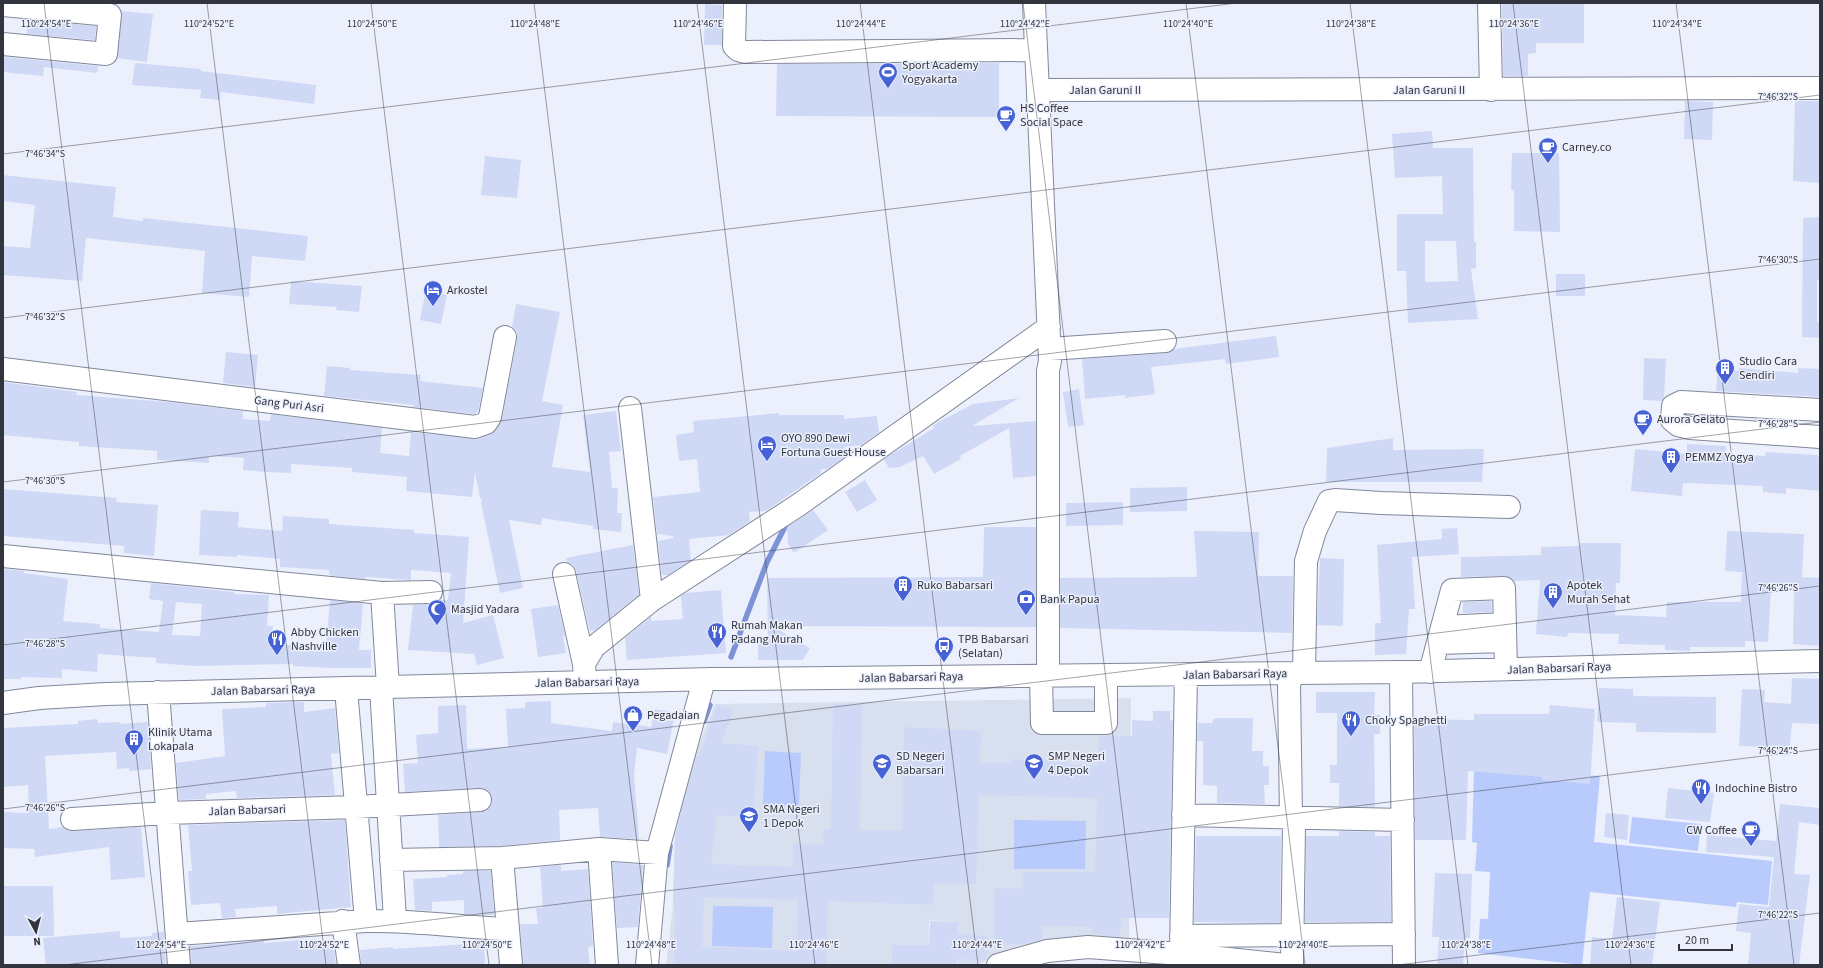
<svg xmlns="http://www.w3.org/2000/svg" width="1823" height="968" viewBox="0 0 1823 968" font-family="'Source Sans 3',sans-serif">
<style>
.built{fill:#d8dfef}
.green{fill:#b9cbfd}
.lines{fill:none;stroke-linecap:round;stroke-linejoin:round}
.stream{stroke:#7d93d7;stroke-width:5.5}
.building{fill:#cfd9f6;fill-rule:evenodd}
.minor-casing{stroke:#81889a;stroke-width:24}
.major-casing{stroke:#81889a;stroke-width:24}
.minor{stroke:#fff;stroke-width:22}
.major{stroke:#fff;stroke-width:22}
.ticks{fill:none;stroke:#32353d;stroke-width:1;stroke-opacity:0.45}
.labels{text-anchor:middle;stroke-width:3;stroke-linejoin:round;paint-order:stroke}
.poi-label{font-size:12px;fill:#32353d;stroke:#ecf0fd;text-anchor:start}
.street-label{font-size:12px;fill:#32353d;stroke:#ecf0fd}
.ticks-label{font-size:10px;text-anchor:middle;fill:#32353d;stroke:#ecf0fd;stroke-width:3;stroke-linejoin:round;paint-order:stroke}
</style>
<rect width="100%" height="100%" fill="#ecf0fd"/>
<path class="built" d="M1131,698L1129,942L1005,954L976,965H957L959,922L929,920L928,965H666L673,906L675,836L690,767L715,704Z"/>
<path class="green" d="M765,751L801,753L799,806L763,804Z
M1474,769L1600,776L1594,842L1772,861L1768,905L1737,902L1736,907L1590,892L1582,965L1478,953L1480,919H1488L1490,872L1475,871L1477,843L1472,842Z
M1632,817L1701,824L1698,851L1629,843Z
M1014,820L1086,821L1085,869H1014Z
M713,906L773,907L772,948L712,946Z"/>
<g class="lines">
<path class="stream" d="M731,657L767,562L789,519
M704,721L710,705
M667,865L670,846"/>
</g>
<path class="building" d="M1502,3H1584V43H1536V53L1528,54V76H1503Z
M705,4L722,5V45H704Z
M122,11L153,14L147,62L117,58Z
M28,20L96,26L95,40L27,34Z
M3,57L98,66L97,73L44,67L43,76L10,73L3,71Z
M135,63L201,69V71L316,85L314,104L221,92L220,100L200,98L201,90L132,85Z
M999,63V117L776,116L777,64Z
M1685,101L1713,102L1712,140L1684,139Z
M1795,101H1820V183L1793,181Z
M1432,131L1433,148H1473L1474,242H1476V268L1471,269L1478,319L1408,323L1406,271H1397V214H1443L1442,176L1395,178L1392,134ZM1425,241H1456L1458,281L1425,282Z
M1512,153H1559L1560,232L1514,231V190H1511Z
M485,156L521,160L517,198L481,195Z
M3,175L116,187L113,217L143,221V218L308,236L305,261L252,256L249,297L202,293L205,251L86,238L82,281L3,275V246L30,248L35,205L3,201Z
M1820,217V280H1817V322H1820V338L1802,337L1803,218Z
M1556,274H1585V296H1556Z
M291,281L362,286L359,312L336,310L337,307L289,304Z
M426,290L447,295L441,324L420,320Z
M516,304L560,312L542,401L563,405L552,467L590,472L583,415L616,411L621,451L609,452L612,488H618L617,513H622L621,532L593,529V526L542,518L541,525L509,520L523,588L500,593L481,503L482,498H480L475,472L472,497L406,491L407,477L352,472V468L291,464V473L267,472L243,470L244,458L209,456V463L157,460V451L79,446V442L3,435V382L77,392L76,395L168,402L243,411V419L270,421L271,414L382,428L380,453L409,456L411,432L479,439L496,430L502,419L517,339V332L512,327Z
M1276,336L1279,357L1226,364L1225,359L1151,367L1155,394L1125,398V395L1085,399L1082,359L1166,353L1174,349Z
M226,352L258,355L255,387L223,383Z
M1644,358L1666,359L1664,397L1662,401L1643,400Z
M327,366L350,368V370L421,375L420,381L483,388L478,412L474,414L413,407L414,405L324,396Z
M1739,368L1798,373V368L1820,369V397L1716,391L1718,369L1739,371Z
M1079,389L1084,425L1068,427L1063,392Z
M1019,398L972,426L1036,421V476L1013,478L1009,428L960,456L961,459L934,474L923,456L900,467L889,468L884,459L934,428L933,425L973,404Z
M779,413V415H844V419L877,416L879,432L861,445L844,447L845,457L827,469H821V473L766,511L749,512L750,521L729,535L689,539L691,560L668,575H662L658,541L673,538V536L657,534L653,497L700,492L697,459L679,461L676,435L694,432L693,421Z
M1393,438V450L1484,449L1482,482H1326L1327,448Z
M1687,444L1726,446V454L1765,456L1766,452L1818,455V457H1820V491L1786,488V494L1763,492V486L1683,483L1682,496L1631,491L1635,449L1687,454Z
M865,480L877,500L857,512L845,492Z
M1187,487V511L1130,512V488Z
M3,489L117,498L116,502L158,505L154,556L124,553V546L3,536Z
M1123,502V525L1066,526V503Z
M201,510L239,512L238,527L282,531L283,516L329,519V524L414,530V533L469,537L463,623L493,615L504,658L477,665L474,654L408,650L413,605L431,604L440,600H448L451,573L411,570V580L365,577V579L332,576L329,574V570L280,567V559L237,555V557L199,555Z
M813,510L828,530L794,553L788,544L787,527Z
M984,527H1036V627L772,626L810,648L803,660H758V643H768L767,578L983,577Z
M1457,528L1459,554L1412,557L1415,609H1409L1406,654L1375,655V623H1381L1377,545L1442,539V529Z
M1194,531L1259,532L1258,576H1293L1292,633L1060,628V578L1197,577Z
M1727,531L1804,534L1802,577L1820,578V646L1793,644L1794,590L1771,589L1768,642L1745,641V647H1690V651L1665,650V645L1618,644L1619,634L1568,633L1567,637L1536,634L1540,580L1514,581L1510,577L1504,576L1461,577V557L1541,555V547L1580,546V543H1621L1620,583H1616L1615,615L1666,617L1667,602H1741L1742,572L1725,571Z
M633,545L639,595L595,630L590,631L576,571L573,565L567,562L566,558Z
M1320,558L1344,559L1343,626L1317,625Z
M3,569L24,571V573L68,579L63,621L100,624V628L159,632L163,601L149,599L151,583L234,592V594L269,595L267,626H273L272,644L326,647L330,600L363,604L359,650H371V668H330L293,666V664L195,666L156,663V658L98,654L97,672L62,669V678L21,677V679H3ZM176,602L202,604L200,636L172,635Z
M721,590L726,653L627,660L625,638L651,617L652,621L683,619L681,596L686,593Z
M1491,601L1492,612L1463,613V602Z
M558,605L565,636L563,637L566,653L538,657L531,609Z
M1792,678L1820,679V724L1792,723L1789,756L1766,754L1767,747L1739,746L1742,689L1765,690L1764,702L1791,704Z
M1599,688L1633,689V696L1716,697V733L1636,732V723L1597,722Z
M1316,692H1375L1374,715H1380V734H1374L1375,807L1339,806V783H1330V765H1337V713H1316Z
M551,701V723L612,731L613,722L651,727L655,709L675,713L667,754L637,748L634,775L639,839L600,837L598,808L559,810L560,840L501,846L439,847L438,815L481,812L487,810L491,805L492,800L490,793L485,789L480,788L405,792L403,764L418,763L416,735L438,733V706L466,705L467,749L508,747L506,709L525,708V702Z
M304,702V712L335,708L339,753L331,754L335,795L237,798L236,791L206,794V799L179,800L176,763L225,756L222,709L266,707V703Z
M833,704L862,705L860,830H902L904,727L981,731L980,763H1011V759L1045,760H1067V765L1098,766L1099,736H1132V720L1153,721V711H1170V721L1173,720L1169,918H1122L1119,937L1092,933L1093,927L1042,926V939L1025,944L994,945V888L1022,889L1023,872H1095L1097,798L979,795L976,884L934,883L933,905L828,901L826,965H702L674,963L675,907L673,906L675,836L696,756L699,757L717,705L734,710L721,743L758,746L753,818L717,815L711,864L793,867V843L823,844V829H831ZM704,897L798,900L796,951L702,947Z
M1550,705L1595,709L1590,784L1542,780V777L1468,771L1466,840H1415L1414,719L1474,720V714H1549Z
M1217,718H1253L1252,751H1263V766H1269V785H1264L1265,804L1217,803V786L1203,785V741H1197L1198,723H1212L1213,720Z
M97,719L98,723L120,722L121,724L148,722L151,769L129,771V768L117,769L116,752L45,756L49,829L63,827L73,831L141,827L145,877L111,880L109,847L35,857L34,849L3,848V812L29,813L28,785L4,787L3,728L78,724V721Z
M1668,788L1714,793L1710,822L1665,818Z
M1780,804L1820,808V825L1799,822L1794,874L1810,875L1799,965H1748L1751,933L1736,931L1739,904L1769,907L1774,857L1706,852L1707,835L1776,841Z
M1606,813L1629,815L1627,840L1604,837Z
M345,820L351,907L277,914V906L235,909L236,917L222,918L220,903L191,905L188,871H192L188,825Z
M1339,831L1375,832V836H1390L1391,922H1305L1306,836H1339Z
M1196,836H1281L1280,923L1194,922Z
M612,862L643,865L638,927L617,928Z
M561,865V871L588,869L593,946L588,947L590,965H523L520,924H538L536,908H543L540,867Z
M463,871H491L494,915L464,914V900L432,902V911L415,910L413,879L447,877V875L463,874Z
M1435,873L1472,874L1470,938H1465L1463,965H1437L1439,937H1432Z
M3,886H53L54,936H3Z
M1617,897L1660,902L1652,965H1590L1592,937L1612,939Z
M930,921L959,922L958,934L988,936L986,960L957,959L956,965H892V945H929Z
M120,931V938L152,936V933L164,932L166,965H46L43,938Z
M301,940L302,943L333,941L336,965H191L190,946L264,941V943Z
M484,943L485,965H361L360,950L393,947V949Z"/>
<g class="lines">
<defs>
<path id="minor" d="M735,3L734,46L738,50L745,52L1035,50
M1034,3L1050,361L1048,371V676
M1489,3L1491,90
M3,5L110,15L106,54L3,44
M1038,90L1820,88
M1050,349L1165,341
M3,369L475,427L486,423L490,417L505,337
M630,408L652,600
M1820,410L1681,402L1673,406L1672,420L1678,425L1690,428L1820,437
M3,556L382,593L431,592
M564,574L584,664
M382,593L388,687
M1442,627L1505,624
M1438,643L1505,641
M1401,672L1404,965
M1430,672L1452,590L1504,588L1506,669
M1304,673L1306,561L1315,531L1329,501L1335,500L1381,503L1509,507
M1041,676L1042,723H1106V675
M731,679L1401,672L1820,661
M585,681L584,664L594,647L652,600L797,506L1049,327
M381,687L395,920
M346,689L366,921
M158,692L179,965
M3,703L39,698L106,694L712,679
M1183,815L1403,820
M72,819L167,813L356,807L480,800
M599,849L657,853
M502,858L511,965
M391,860L502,858L599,849L607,965
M343,921L349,965
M177,934L366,921C413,920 460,927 508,929
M1181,936L1404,934
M1181,954L1186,674
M647,965L657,853L704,680
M998,965L1047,951L1088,947L1181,954L1286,965
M1292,965L1294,826L1291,817L1289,685L1293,673"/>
<path id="major" d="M712,679H731"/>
</defs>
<use href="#minor" class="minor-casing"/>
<use href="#major" class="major-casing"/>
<use href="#minor" class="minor"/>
<use href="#major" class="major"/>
</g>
<path class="ticks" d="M44,3L162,965M207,3L326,965M371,3L489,965M534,3L652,965M697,3L815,965M860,3L978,965M1023,3L1141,965M1186,3L1305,965M1350,3L1468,965M1513,3L1631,965M1676,3L1794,965M3,154L1237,3M3,318L1820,95M3,482L1820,259M3,645L1820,422M3,809L1820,586M64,965L1820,749M1397,965L1820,913"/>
<defs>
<symbol id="stadium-pin" viewBox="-11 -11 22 30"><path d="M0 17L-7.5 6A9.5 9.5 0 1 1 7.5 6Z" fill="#4662d5" stroke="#ecf0fd"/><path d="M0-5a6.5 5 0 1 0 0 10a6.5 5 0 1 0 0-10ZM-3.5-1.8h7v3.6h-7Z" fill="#fff"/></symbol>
<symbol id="cafe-pin" viewBox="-11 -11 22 30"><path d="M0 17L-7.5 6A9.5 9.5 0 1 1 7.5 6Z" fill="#4662d5" stroke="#ecf0fd"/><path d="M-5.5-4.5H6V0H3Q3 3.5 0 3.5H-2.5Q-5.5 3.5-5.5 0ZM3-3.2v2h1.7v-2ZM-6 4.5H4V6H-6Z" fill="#fff"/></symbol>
<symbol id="hotel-pin" viewBox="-11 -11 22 30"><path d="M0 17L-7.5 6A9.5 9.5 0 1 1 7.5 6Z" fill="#4662d5" stroke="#ecf0fd"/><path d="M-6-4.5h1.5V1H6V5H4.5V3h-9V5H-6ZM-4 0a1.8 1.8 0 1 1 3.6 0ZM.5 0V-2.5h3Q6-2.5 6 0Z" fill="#fff"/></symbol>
<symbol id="building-pin" viewBox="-11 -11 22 30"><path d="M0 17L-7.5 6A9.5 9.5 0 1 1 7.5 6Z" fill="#4662d5" stroke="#ecf0fd"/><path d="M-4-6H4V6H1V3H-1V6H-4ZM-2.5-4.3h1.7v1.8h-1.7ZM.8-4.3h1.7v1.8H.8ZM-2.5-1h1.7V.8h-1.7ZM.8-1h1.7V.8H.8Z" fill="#fff"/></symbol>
<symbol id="bank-pin" viewBox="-11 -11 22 30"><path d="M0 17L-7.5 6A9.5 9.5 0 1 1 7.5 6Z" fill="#4662d5" stroke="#ecf0fd"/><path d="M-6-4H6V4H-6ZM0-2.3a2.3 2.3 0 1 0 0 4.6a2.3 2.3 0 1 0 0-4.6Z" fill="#fff"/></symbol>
<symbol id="mosque-pin" viewBox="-11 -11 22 30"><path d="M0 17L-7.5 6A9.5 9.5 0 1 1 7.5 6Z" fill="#4662d5" stroke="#ecf0fd"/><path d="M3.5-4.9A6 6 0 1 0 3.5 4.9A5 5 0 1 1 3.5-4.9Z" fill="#fff"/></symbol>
<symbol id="restaurant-pin" viewBox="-11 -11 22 30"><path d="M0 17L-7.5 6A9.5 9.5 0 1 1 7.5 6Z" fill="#4662d5" stroke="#ecf0fd"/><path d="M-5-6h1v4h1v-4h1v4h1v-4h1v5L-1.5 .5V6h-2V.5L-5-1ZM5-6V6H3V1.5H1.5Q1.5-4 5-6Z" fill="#fff"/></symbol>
<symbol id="bus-pin" viewBox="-11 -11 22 30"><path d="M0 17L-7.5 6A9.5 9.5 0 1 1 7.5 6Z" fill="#4662d5" stroke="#ecf0fd"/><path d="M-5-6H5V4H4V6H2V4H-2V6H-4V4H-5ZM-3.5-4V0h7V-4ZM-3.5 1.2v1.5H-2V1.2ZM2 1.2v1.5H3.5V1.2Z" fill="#fff"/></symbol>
<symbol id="shop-pin" viewBox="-11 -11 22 30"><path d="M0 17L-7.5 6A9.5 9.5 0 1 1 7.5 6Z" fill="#4662d5" stroke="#ecf0fd"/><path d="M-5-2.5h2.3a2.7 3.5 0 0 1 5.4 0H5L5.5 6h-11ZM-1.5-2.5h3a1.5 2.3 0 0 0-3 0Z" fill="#fff"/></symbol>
<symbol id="school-pin" viewBox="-11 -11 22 30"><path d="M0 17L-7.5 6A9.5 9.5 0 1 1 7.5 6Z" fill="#4662d5" stroke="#ecf0fd"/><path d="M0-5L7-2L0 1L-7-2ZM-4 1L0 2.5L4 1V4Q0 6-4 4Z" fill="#fff"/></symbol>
</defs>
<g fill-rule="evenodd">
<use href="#stadium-pin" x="877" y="61" width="22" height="30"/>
<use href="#cafe-pin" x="995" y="104" width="22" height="30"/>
<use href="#cafe-pin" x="1537" y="136" width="22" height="30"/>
<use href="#hotel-pin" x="422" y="279" width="22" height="30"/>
<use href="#building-pin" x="1714" y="357" width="22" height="30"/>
<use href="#cafe-pin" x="1632" y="408" width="22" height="30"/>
<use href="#hotel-pin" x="756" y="434" width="22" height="30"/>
<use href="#building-pin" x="1660" y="446" width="22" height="30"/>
<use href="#building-pin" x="892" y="574" width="22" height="30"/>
<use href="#building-pin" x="1542" y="581" width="22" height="30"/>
<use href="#bank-pin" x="1015" y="588" width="22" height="30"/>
<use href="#mosque-pin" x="426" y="598" width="22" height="30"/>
<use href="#restaurant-pin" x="706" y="621" width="22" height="30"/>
<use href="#restaurant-pin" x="266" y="628" width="22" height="30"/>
<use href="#bus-pin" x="933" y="635" width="22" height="30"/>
<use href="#shop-pin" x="622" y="704" width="22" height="30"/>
<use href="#restaurant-pin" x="1340" y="709" width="22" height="30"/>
<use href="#building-pin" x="123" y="728" width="22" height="30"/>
<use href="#school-pin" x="871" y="752" width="22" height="30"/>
<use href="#school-pin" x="1023" y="752" width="22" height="30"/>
<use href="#restaurant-pin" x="1690" y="777" width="22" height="30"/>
<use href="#school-pin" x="738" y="805" width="22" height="30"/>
<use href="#cafe-pin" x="1740" y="819" width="22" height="30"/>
</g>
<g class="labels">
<g class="poi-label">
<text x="902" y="69">Sport Academy<tspan x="902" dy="14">Yogyakarta</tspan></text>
<text x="1020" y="112">HS Coffee<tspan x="1020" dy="14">Social Space</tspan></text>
<text x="1562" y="151">Carney.co</text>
<text x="447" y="294">Arkostel</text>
<text x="1739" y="365">Studio Cara<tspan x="1739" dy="14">Sendiri</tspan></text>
<text x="1657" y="423">Aurora Gelato</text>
<text x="781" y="442">OYO 890 Dewi<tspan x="781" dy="14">Fortuna Guest House</tspan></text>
<text x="1685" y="461">PEMMZ Yogya</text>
<text x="917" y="589">Ruko Babarsari</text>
<text x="1567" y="589">Apotek<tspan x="1567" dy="14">Murah Sehat</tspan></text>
<text x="1040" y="603">Bank Papua</text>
<text x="451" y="613">Masjid Yadara</text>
<text x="731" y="629">Rumah Makan<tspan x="731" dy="14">Padang Murah</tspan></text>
<text x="291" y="636">Abby Chicken<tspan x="291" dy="14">Nashville</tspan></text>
<text x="958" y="643">TPB Babarsari<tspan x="958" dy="14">(Selatan)</tspan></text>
<text x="647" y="719">Pegadaian</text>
<text x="1365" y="724">Choky Spaghetti</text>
<text x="148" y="736">Klinik Utama<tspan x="148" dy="14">Lokapala</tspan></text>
<text x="896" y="760">SD Negeri<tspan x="896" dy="14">Babarsari</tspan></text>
<text x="1048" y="760">SMP Negeri<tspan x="1048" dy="14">4 Depok</tspan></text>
<text x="1715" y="792">Indochine Bistro</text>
<text x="763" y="813">SMA Negeri<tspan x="763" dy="14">1 Depok</tspan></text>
<text x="1737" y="834" text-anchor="end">CW Coffee</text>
</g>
<g class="street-label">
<text x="1105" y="94">Jalan Garuni II</text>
<text x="1429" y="94">Jalan Garuni II</text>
<text transform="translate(289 404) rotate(7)" y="4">Gang Puri Asri</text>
<text transform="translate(1559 668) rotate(-2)" y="4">Jalan Babarsari Raya</text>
<text transform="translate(1235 674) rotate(-1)" y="4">Jalan Babarsari Raya</text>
<text transform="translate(911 677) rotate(-1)" y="4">Jalan Babarsari Raya</text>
<text transform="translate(587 682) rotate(-1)" y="4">Jalan Babarsari Raya</text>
<text transform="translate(263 690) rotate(-1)" y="4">Jalan Babarsari Raya</text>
<text transform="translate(247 810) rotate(-2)" y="4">Jalan Babarsari</text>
</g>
</g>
<g class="ticks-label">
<text x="46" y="27">110°24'54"E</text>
<text x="209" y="27">110°24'52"E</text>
<text x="372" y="27">110°24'50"E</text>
<text x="535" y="27">110°24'48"E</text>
<text x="698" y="27">110°24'46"E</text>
<text x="861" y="27">110°24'44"E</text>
<text x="1025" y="27">110°24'42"E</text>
<text x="1188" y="27">110°24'40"E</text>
<text x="1351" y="27">110°24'38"E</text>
<text x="1514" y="27">110°24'36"E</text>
<text x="1677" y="27">110°24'34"E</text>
<text x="1778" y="100">7°46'32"S</text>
<text x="45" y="157">7°46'34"S</text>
<text x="1778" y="263">7°46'30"S</text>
<text x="45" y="320">7°46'32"S</text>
<text x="1778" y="427">7°46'28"S</text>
<text x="45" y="484">7°46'30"S</text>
<text x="1778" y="591">7°46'26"S</text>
<text x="45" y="647">7°46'28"S</text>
<text x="1778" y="754">7°46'24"S</text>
<text x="45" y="811">7°46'26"S</text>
<text x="1778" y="918">7°46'22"S</text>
<text x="161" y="948">110°24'54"E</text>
<text x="324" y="948">110°24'52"E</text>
<text x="487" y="948">110°24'50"E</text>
<text x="651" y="948">110°24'48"E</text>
<text x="814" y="948">110°24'46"E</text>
<text x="977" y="948">110°24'44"E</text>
<text x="1140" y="948">110°24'42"E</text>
<text x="1303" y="948">110°24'40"E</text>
<text x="1466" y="948">110°24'38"E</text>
<text x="1630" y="948">110°24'36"E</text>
</g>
<rect width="1823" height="968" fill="none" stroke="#32353d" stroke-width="8"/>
<g transform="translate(36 932) rotate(173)" stroke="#ecf0fd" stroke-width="3" paint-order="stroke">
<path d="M0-3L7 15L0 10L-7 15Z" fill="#32353d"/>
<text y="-6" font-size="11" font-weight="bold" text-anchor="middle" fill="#32353d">N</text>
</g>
<path d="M1679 944v6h53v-6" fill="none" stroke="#32353d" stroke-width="2"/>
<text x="1685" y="944" font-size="12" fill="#32353d" stroke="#ecf0fd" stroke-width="3" paint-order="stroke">20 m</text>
</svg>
